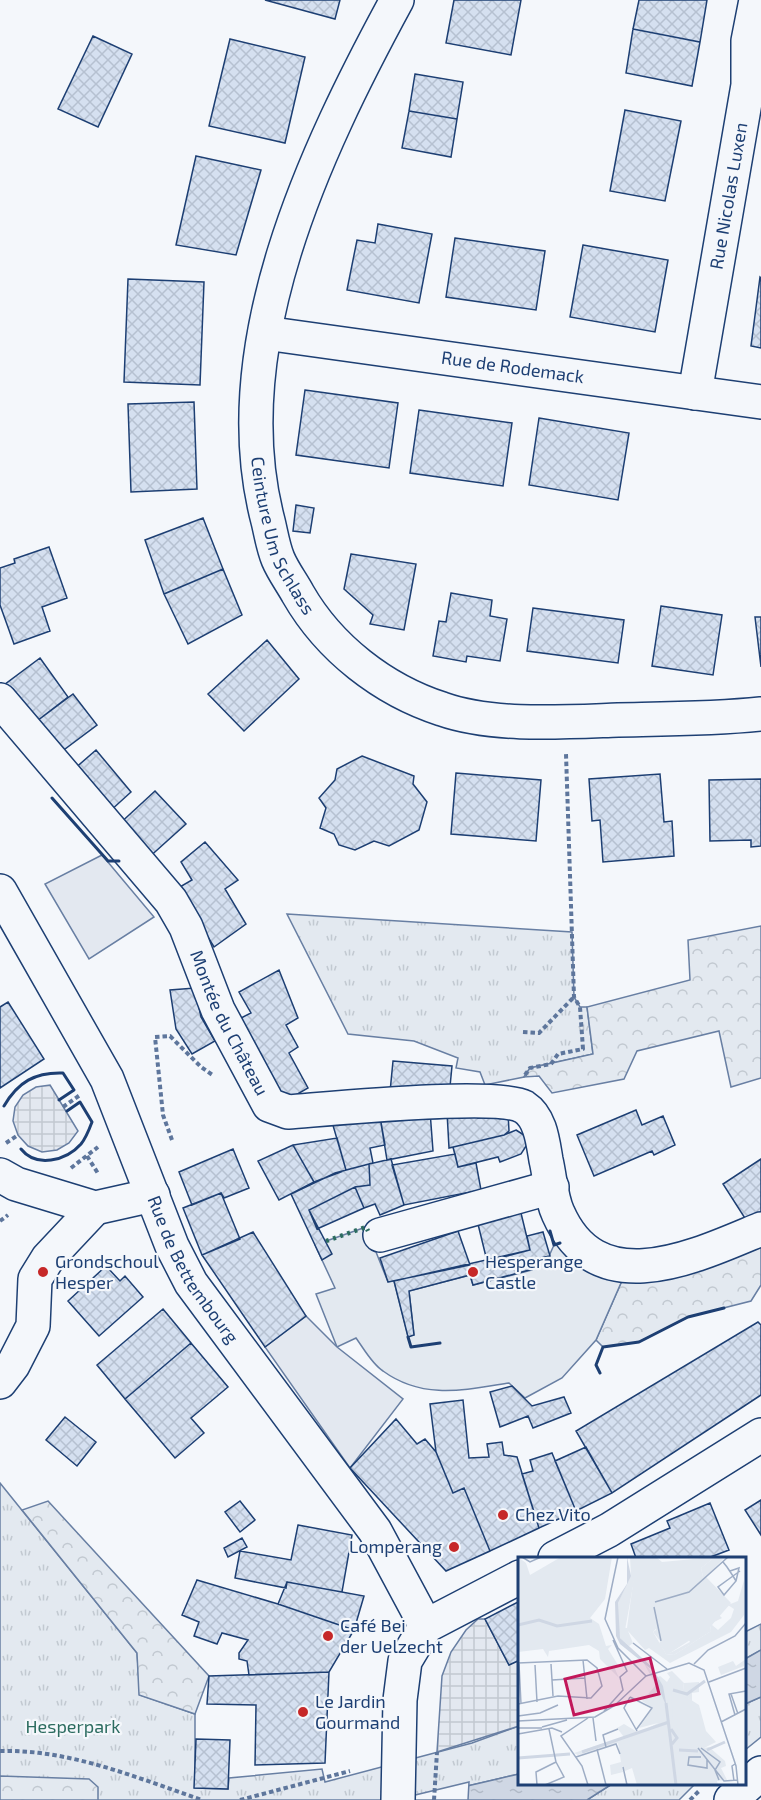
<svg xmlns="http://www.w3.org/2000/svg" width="761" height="1800" viewBox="0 0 761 1800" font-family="'Exo 2',sans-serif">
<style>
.grass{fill:url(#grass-tufts);stroke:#687fa3;stroke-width:1.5}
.forest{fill:url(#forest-crowns);stroke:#687fa3;stroke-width:1.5}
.garden{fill:#e3e9f0;stroke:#687fa3;stroke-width:1.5}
.parking{fill:#e3e8f0;stroke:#687fa3;stroke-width:1.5}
.plaza{fill:url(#plaza-grid);stroke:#687fa3;stroke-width:1.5}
.water{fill:url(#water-ripples);stroke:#687fa3;stroke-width:1.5}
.pier{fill:#f4f7fb;stroke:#687fa3;stroke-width:1.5}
.building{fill:url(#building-cross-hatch);stroke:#1d3f73;stroke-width:1.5}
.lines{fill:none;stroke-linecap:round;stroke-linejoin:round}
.minor-casing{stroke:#1d3f73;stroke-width:36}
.major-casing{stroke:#1d3f73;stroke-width:36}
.path{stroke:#5e769c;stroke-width:4;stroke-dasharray:4.5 3;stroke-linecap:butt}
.minor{stroke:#f4f7fb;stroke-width:33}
.major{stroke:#f4f7fb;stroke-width:33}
.hedge{stroke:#2c6c60;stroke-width:4.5;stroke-dasharray:3 4.5;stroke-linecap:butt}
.wall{stroke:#1d3f73;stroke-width:3}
.poi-dot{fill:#c62828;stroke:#f4f7fb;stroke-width:2}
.labels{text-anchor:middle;stroke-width:4.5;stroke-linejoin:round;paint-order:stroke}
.street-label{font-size:18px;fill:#1d3f73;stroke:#f4f7fb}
.poi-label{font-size:18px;fill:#1d3f73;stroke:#f4f7fb;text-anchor:start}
.park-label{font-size:18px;fill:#2c6c60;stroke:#f4f7fb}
.inset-river{fill:none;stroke:#cfd7e4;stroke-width:3}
.inset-road{fill:none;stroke:#9eadc5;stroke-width:1.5}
.view{fill:#c2185b;fill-opacity:0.15;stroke:#c2185b;stroke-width:3}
.inset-edge{fill:none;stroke:#1d3f73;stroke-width:3}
</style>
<defs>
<pattern id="grass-tufts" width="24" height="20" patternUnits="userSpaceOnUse" patternTransform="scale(1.5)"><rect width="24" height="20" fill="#e3e9f0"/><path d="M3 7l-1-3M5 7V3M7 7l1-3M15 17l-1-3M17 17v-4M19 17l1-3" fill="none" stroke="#c2c9d1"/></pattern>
<pattern id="forest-crowns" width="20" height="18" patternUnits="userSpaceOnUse" patternTransform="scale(1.5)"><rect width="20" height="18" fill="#e3e9f0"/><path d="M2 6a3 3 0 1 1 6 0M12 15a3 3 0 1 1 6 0" fill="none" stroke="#c2c9d1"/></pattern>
<pattern id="plaza-grid" width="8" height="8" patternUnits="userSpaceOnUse" patternTransform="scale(1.5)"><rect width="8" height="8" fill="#e3e8f0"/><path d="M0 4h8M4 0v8" fill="none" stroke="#c2c8d1"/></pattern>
<pattern id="water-ripples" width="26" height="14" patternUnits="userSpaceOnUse" patternTransform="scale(1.5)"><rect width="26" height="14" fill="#cfd7e4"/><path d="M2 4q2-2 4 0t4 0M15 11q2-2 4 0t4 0" fill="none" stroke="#b1bac7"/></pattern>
<pattern id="building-cross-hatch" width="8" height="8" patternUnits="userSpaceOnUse" patternTransform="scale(1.5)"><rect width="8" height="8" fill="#d5e0f0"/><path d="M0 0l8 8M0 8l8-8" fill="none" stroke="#b6c1d1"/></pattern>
</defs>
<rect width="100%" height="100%" fill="#f4f7fb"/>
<path class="grass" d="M287,914L572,932L574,997L580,1007H587L593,1054L530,1068L524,1077L485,1085L480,1072L456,1068L458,1058L414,1041L348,1034Z
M0,1483L137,1653L140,1695L195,1714V1788L228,1789L229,1778L322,1769L325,1782L472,1743L519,1726V1774L407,1800H0Z
M761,1624V1650L745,1659V1632Z
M761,1697V1737L745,1750V1704Z
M612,1784H695L679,1800H587Z"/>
<path class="forest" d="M761,926V1078L731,1087L719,1031L637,1051L624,1079L552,1093L539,1076L524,1077L530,1068L593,1054L587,1007L690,980L688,940Z
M761,1241V1285L751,1301L688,1317L639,1342L603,1347L596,1340L624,1276Z
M48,1501L209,1676L195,1714L139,1695L137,1653L22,1510Z
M0,1776L89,1779L98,1787V1800H0Z"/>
<path class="garden" d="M366,1227L388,1282L394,1281L408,1336L414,1335L409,1291L470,1275L473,1285L532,1270L530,1260L549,1256L554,1245L562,1242L624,1276L596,1340L562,1378L525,1398L509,1383C464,1390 423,1400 383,1371C372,1364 364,1349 356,1338L337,1347L316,1294L335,1288L315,1245Z"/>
<path class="parking" d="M102,855L154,917L89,959L45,884Z
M306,1316L337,1347L403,1399L350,1468L265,1347Z"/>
<path class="plaza" d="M50,1085L78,1131L69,1143L57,1150L42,1152L28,1146L18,1135L13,1121L15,1107L23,1095L36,1087Z
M478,1619H485L509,1665L519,1660V1726L437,1752L442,1676L451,1652L466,1630Z"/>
<path class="water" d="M761,1650V1697L745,1704V1659Z
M519,1774L520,1784H612L587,1800H407Z"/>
<path class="pier" d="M469,1782L468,1800H404L407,1797Z"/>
<path class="building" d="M265,0H340L335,19Z
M454,0H521L511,55L446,43Z
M639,0H707L700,42L633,29Z
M633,29L700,42L692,86L626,73Z
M93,36L132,54L98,127L58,109Z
M230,39L305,57L285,143L209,126Z
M415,74L463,82L457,119L409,111Z
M625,110L681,121L665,201L610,191Z
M409,111L457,119L451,157L402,148Z
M196,156L261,170L236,255L176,245Z
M378,224L432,234L419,303L347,290L357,240L375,243Z
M455,238L545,251L536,310L446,297Z
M583,245L668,260L655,332L570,317Z
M760,277L761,278V348L751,346Z
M128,279L204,282L200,385L124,382Z
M305,390L398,403L389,468L296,455Z
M194,402L197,489L131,492L128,404Z
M419,410L512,423L503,486L410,473Z
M539,418L629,433L618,500L529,485Z
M296,505L314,508L310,533L293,531Z
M203,518L223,569L164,594L145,540Z
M49,547L67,598L42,607L50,631L14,644L0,605V568L15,563L14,559Z
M351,554L416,564L404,630L370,624L373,615L344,589Z
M223,569L242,615L188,644L164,594Z
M451,593L492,600L490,616L507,619L500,661L467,656L466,662L433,656L439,621L446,622Z
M661,606L722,615L713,675L652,666Z
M533,608L624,620L618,663L527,651Z
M755,617H761V667Z
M267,640L299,679L244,731L208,694Z
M40,658L68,697L33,724L4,685Z
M73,694L97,725L57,755L33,724Z
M96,750L131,792L109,812L73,770Z
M362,756L414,776L413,784L427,802L419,830L389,846L374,841L355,850L339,845L334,834L320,828L326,808L319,798L335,780L337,769Z
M456,773L541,780L536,841L451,834Z
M660,774L664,822L672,821L674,856L603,862L600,820L592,821L589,779Z
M761,779V846L751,847V840L710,841L709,780Z
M155,791L186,824L146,860L116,827Z
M205,842L238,880L225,889L246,924L214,947L178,888L192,880L181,862Z
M279,970L298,1018L286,1025L298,1047L289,1053L308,1088L282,1103L237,1020L251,1013L239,992Z
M195,988L201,1017L215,1041L192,1054L176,1029L170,990Z
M8,1002L44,1059L0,1088V1007Z
M393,1061L452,1066L449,1097L390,1092Z
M636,1110L642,1125L663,1116L675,1145L654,1155L652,1151L594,1176L577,1135Z
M430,1111L433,1151L387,1160L380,1117Z
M447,1112L478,1113V1118L508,1113L509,1131L504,1135L449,1148Z
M380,1117L385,1145L370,1148L373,1163L346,1170L332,1122Z
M516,1130L527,1137L528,1143L521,1154L500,1162L498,1157L458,1167L453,1147L504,1135Z
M337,1138L346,1170L314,1182L293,1145Z
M293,1145L314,1182L279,1200L258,1161Z
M233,1149L249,1188L224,1198L221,1193L192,1205L179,1172Z
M455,1154L458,1167L476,1163L481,1190L404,1205L392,1165Z
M391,1159L404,1205L380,1215L375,1204L364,1208L355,1187L370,1185L369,1164Z
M761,1159V1214L748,1223L723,1184Z
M369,1164L370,1185L355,1187L309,1210L332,1254L322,1260L291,1194L335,1173Z
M355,1187L364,1208L317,1229L309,1210Z
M221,1193L240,1239L202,1255L183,1208Z
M520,1209L530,1250L487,1261L477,1220Z
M458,1231L470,1265L388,1282L380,1258Z
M253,1232L306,1316L265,1347L202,1255Z
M543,1232L550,1256L530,1260L533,1269L473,1285L470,1275L409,1291L414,1335L408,1337L394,1281L530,1250L527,1236Z
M106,1266L120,1281L125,1276L143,1297L99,1336L68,1301Z
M163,1309L191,1343L125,1399L97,1365Z
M758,1322L761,1325V1395L612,1493L576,1431Z
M191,1343L228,1387L191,1418L204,1433L175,1458L125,1399Z
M512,1386L532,1406L564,1397L571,1413L533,1428L528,1416L500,1427L490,1392Z
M463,1400L469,1458L489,1457L487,1444L502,1442L504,1455L517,1457L539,1528L490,1551L464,1488L453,1493L436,1452L430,1404Z
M65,1417L96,1442L77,1466L46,1440Z
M396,1419L417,1444L425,1439L436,1452L453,1493L464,1488L490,1551L446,1571L350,1468Z
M586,1447L612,1493L576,1511L555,1461Z
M552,1453L576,1511L539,1528L522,1474L533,1471L530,1460Z
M761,1500V1535L745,1510Z
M240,1501L255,1520L240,1532L225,1512Z
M710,1503L729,1550L708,1558H636L631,1544L670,1528L667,1521Z
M298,1525L352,1535L342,1592L287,1582L286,1588L235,1578L240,1551L291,1560Z
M242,1538L247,1547L228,1557L224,1548Z
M197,1580L278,1604L354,1630L329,1672L249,1675L247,1661L239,1659V1653L248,1640L222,1633L217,1644L194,1636L199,1622L182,1615Z
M287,1582L364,1596L354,1630L278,1604Z
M520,1601V1660L509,1665L485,1619Z
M329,1672L325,1763L255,1765L256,1705L207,1704L209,1676Z
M196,1739L230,1740L228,1789L194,1788Z"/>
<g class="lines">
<defs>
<g id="minor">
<path id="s1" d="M397,0C315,151 222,346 268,521C271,533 273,547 278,559C283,571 292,583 298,594C329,648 383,690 442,709C493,727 564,722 618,720C666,719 714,719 761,714"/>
<path id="s2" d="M265,333L761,402"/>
<path id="s3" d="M695,393L748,85V41L756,0"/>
<path id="s4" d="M0,700L171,901L186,927L218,1010L269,1105L288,1112C329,1109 497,1092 524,1107C541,1118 543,1143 546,1160C550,1177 551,1198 558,1213C598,1304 696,1256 761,1229"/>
<path d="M0,1175L16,1184L95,1208L153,1195"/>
<path d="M380,1235L552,1187"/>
<path d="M0,1382L13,1365L33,1326L35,1279L48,1258L95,1208"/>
<path d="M731,1800L761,1773"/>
</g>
<g id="major">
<path id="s5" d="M0,891L107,1079L172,1246L191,1283L375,1531L426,1626"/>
<path d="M555,1558L609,1530L761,1435"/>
<path d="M398,1800L400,1700L405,1661L426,1626L520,1577"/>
</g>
</defs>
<use href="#minor" class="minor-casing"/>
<use href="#major" class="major-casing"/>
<path class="path" d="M523,1032L539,1033L574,997
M525,1075L530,1068L551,1064L558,1054L583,1049L580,1007L574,997L566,754
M63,1107L80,1095
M172,1140L163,1115L155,1037L170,1036L201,1067L214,1076
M6,1143L18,1135
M87,1156L99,1175
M71,1168L98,1147
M0,1221L8,1215
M0,1751C70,1749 137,1778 202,1800
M240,1800L350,1771
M434,1800L437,1752
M690,1800L700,1790"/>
<use href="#minor" class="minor"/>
<use href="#major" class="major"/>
<path class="hedge" d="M326,1241L366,1227L368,1231"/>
<path class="wall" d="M52,798L108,861H119
M4,1106C18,1082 35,1072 63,1073L74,1090L59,1100
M21,1149C36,1168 66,1161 81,1144C86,1138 89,1130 92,1122L80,1102L67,1111
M550,1231L554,1245L560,1243
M408,1337L411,1347L440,1343
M600,1373L596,1365L603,1347L639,1342L688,1317L724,1308"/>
</g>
<g class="poi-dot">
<circle cx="43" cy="1272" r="6"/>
<circle cx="473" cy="1272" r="6"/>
<circle cx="503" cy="1515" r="6"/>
<circle cx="454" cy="1547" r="6"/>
<circle cx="328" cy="1636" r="6"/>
<circle cx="303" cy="1712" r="6"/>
</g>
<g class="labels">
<g class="street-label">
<text dy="6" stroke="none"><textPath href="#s3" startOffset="200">Rue Nicolas Luxen</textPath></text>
<text dy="6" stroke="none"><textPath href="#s2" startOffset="250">Rue de Rodemack</textPath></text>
<text dy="6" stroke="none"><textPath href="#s1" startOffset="568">Ceinture Um Schlass</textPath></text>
<text dy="6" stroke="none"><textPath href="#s4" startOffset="399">Montée du Château</textPath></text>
<text dy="6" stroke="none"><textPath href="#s5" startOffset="426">Rue de Bettembourg</textPath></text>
</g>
<g class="poi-label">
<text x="55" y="1268">Grondschoul<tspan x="55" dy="21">Hesper</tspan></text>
<text x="485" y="1268">Hesperange<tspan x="485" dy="21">Castle</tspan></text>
<text x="515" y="1521">Chez Vito</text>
<text x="442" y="1553" text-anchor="end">Lomperang</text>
<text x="340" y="1632">Café Bei<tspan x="340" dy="21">der Uelzecht</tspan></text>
<text x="315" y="1708">Le Jardin<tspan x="315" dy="21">Gourmand</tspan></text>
</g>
<g class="park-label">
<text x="73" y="1733">Hesperpark</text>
</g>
</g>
<g transform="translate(518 1557)">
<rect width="228" height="228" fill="#f4f7fb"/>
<path d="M184,51L201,58L204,61L192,67L193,74L156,98L148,97L141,86L150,80L152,96L172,85L166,74L192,70ZM110,92L114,94L124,102L138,121L142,119L149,125L152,120L149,116L154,114L166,126L165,133L159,134L181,148L188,174L198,185L186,191L191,190L207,204L208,209L203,211L209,223L199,224L200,228H159L157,213V228H119L114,211L107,214L104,209L105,215L93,218L92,208L103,205L100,186L60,198L56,196L106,180L99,171L106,167L121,176L140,166L121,171L135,151L124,144L138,128L124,103ZM228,102L226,109L203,118L200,110L215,104L218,109Z" fill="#e3e9f0"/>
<path d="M0,0L8,6L12,18L43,0H94L87,42L72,61L81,67L88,89L94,88L90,92L100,108L97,112L101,121L82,102L81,94L71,88L31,94L30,100L25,92L0,95ZM112,0H138L144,5L197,0L183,11L185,20L181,26L135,75L148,97L156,98L193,74L192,67L198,61L194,68L200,73L213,61L216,52L210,48L220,44L226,23V58L213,75L152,106L131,91L127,93L110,74L115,86L111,89L102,81L100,70L109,71L116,19L113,18ZM139,123L147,142L145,130L153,133L155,162L164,182L160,187L162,206L155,210L149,167L142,165L149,152L140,139ZM181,125V135L174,136V144L158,134L165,133L166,126Z" fill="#e3e9f0"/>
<path d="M197,0L205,2L188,20L213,46L192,70L152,96L135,75L138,73L134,47L170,34L185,20L183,11ZM113,18H117L107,73L100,70V46Z" fill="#e3e9f0"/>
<path d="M109,0L113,19L100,46L102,81L134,110L145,129L149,151L133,112L102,87L98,79L97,45L109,27Z" fill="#cfd7e4"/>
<path class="inset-river" d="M0,68L21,63L39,69L74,64M155,133L169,137L187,124M148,146L158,228M153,172L159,181L154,187M161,193L180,194M189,193L207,185M64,195L151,165M0,201L52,197"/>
<path class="inset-road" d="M4,0L12,5L23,0M100,0L87,62L100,91L128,119M205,5L209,10L215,19L218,24L206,38L200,30L215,19L222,14M212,14L221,11L218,24M137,45L171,35L210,0M136,50L143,84M115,86L149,112M65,103L69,142M0,106L69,103L79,111L84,129L73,141L40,139L0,147M1,107L3,147M33,107L35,139M176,107L190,93L217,79L228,66M17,108L19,145M128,119L171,106L186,113L218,209L220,228M34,123L67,121M191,125L228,111M213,137L220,157M112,140L134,151L118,173M112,140L106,151L119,174M86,154L105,133L102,120L109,114L95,83M217,158L211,137L228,134M0,159L22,156L40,148M75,161L78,184M0,164L77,160L96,149L128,119M203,165L228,152M24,170L49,163M0,171H24M0,177L34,171L44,175M88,190L85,178L100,172M180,191L206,224L220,223M183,191L202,205L197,213L201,223M79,192L88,228M58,200L98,187L102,197M183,200H171L170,208L189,211V202M105,210L109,228M216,224L214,209L217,207M19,228L18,215L38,205L31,172M27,228L46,220L38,205M70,228L64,209L43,179L70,161"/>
<path class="view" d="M132,101L141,137L56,158L47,122Z"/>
<rect width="228" height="228" class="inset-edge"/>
</g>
</svg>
